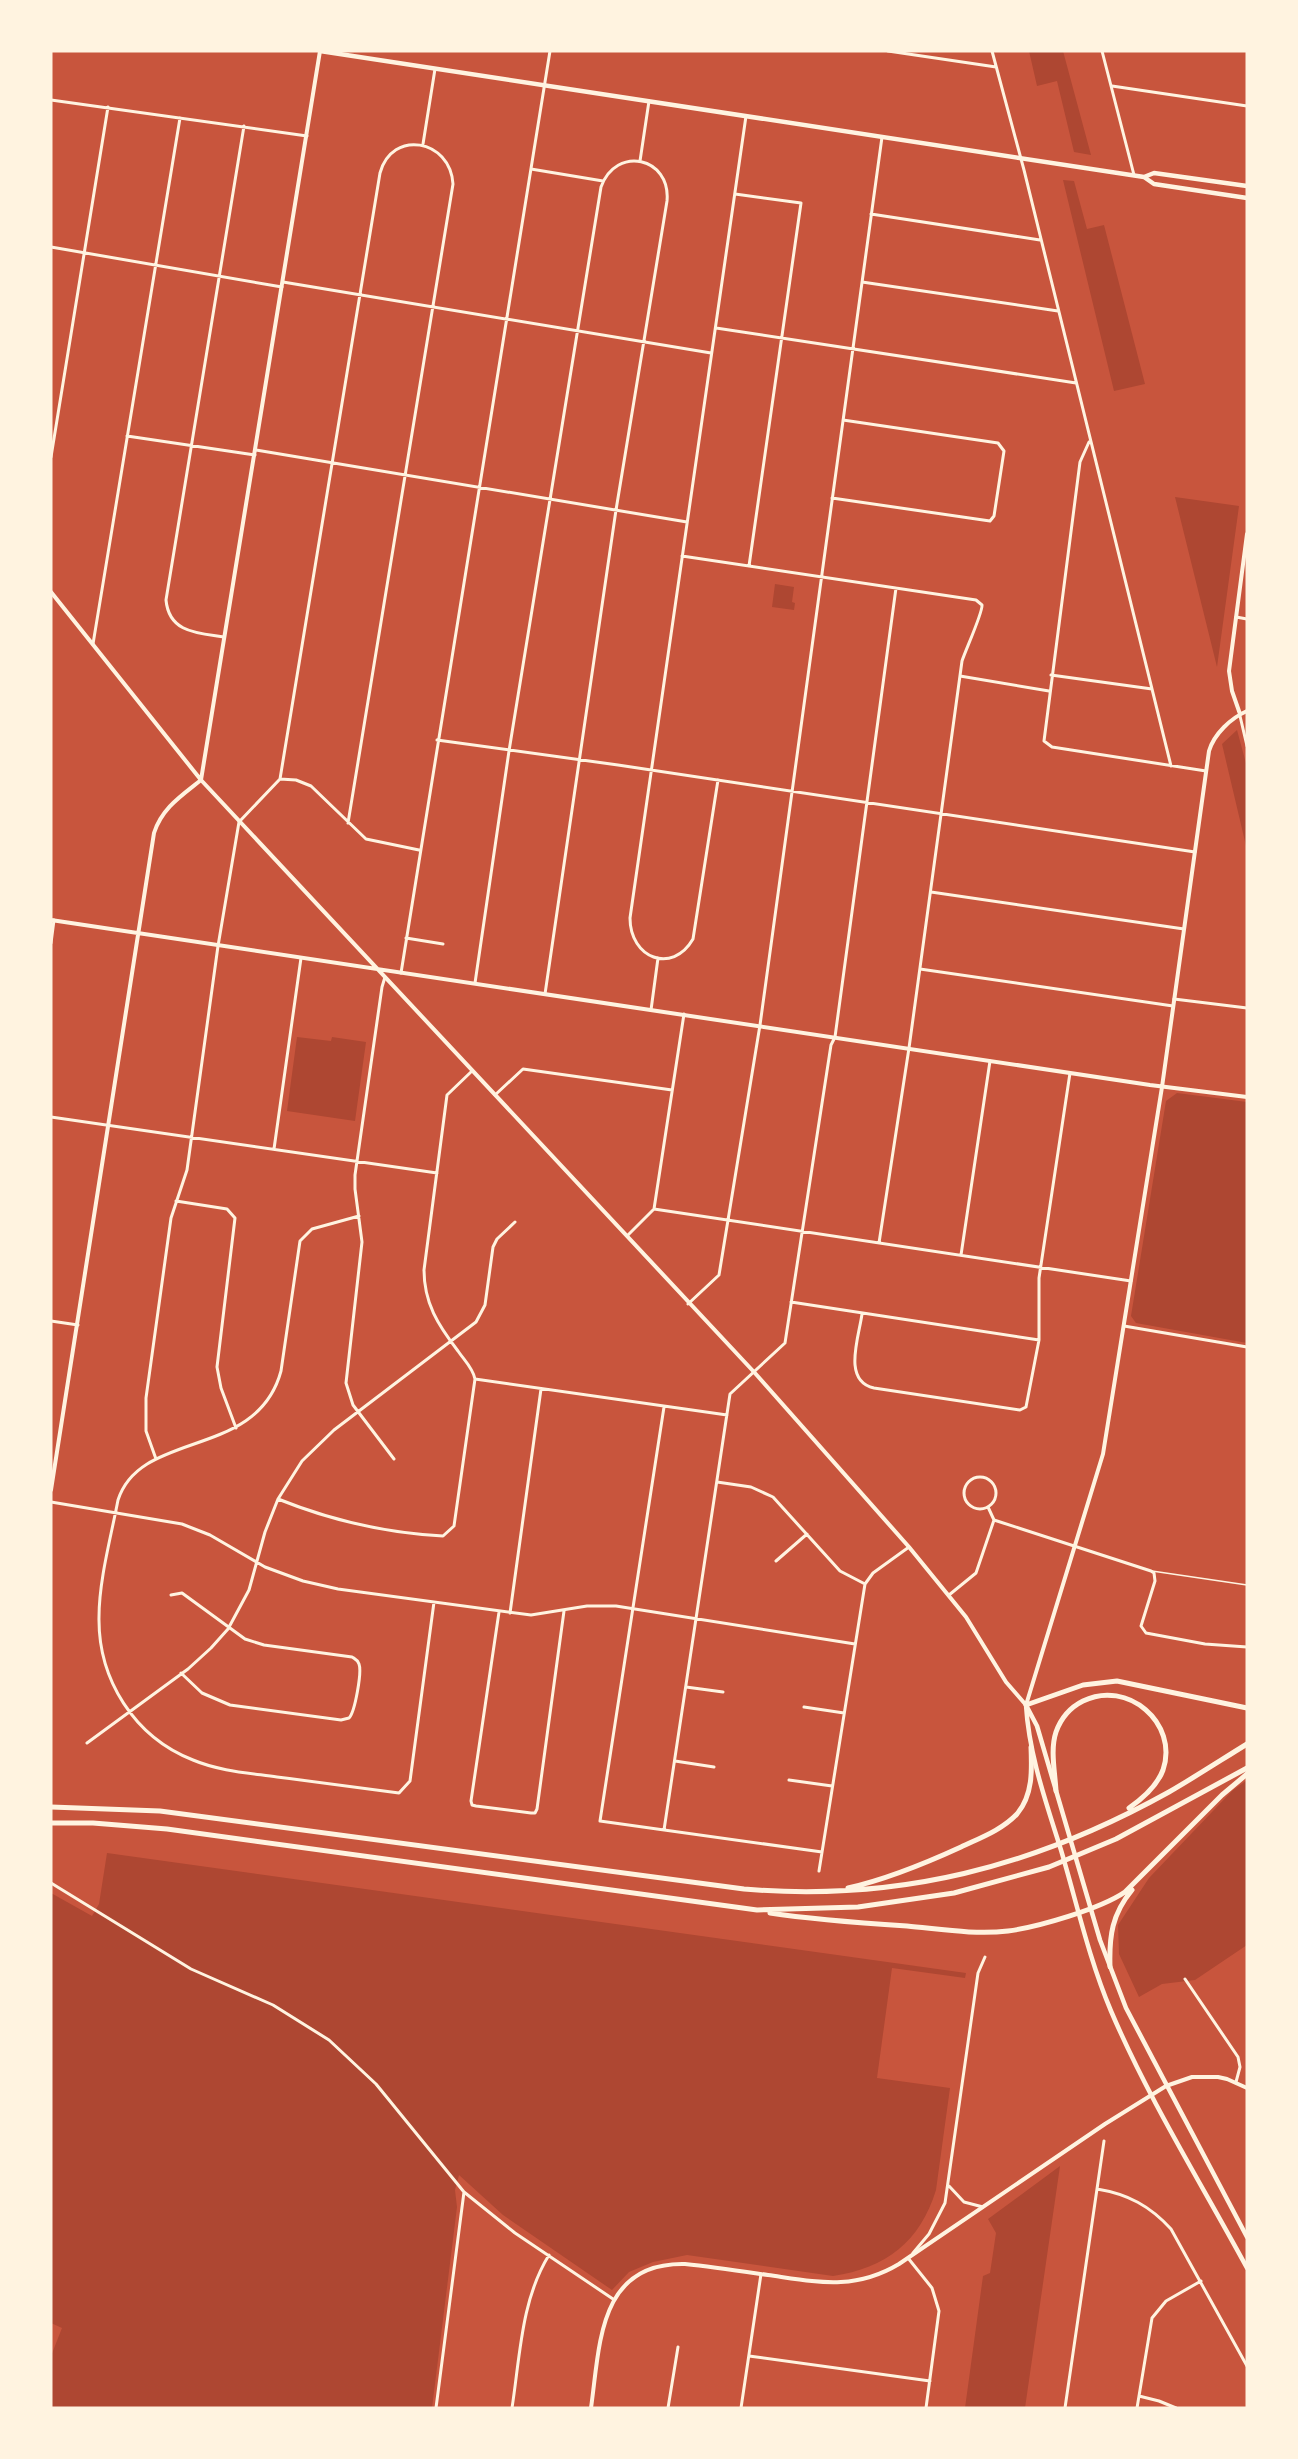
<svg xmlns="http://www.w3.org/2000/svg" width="1298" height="2459" viewBox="0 0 1298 2459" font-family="Karla,sans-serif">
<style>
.green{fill:#ae4732}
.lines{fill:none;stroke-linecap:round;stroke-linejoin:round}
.service{stroke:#fff3e0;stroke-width:1.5}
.minor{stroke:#fff3e0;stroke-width:3}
.tertiary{stroke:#fff3e0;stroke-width:4}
.primary{stroke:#fff3e0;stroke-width:4.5}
.motorway{stroke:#fff3e0;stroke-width:5}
</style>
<rect width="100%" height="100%" fill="#c8553d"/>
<path class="green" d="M1029,51H1063L1091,155L1074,152L1057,81L1037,86Z
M1063,180L1074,181L1087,229L1104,225L1145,384L1114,391Z
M1175,497L1239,506L1217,667Z
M775,584L794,587L792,602L795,603L794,610L772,607Z
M1237,730L1247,767V850L1222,744Z
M297,1037L331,1041L332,1037L366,1042L355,1121L287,1111Z
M1177,1093L1247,1102V1343L1136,1323L1131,1316L1166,1101Z
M1247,1780V1945L1195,1980L1162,1984L1139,1997L1119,1954L1118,1925L1149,1878L1232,1791Z
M107,1853L966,1973L965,1978L892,1968L877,2078L950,2088L936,2190C920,2242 886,2268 833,2276L687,2255L653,2262L629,2272L612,2290L503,2215L459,2175L455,2190L457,2207L432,2408H51V2356L62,2328L51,2323V1893L92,1916L99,1904Z
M1060,2166L1025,2408H965L983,2276L990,2273L996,2233L988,2219Z"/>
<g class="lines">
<path class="service" d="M1152,1571L1247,1585"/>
<path class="minor" d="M888,51L996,67
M992,51L1024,170L1171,766
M1102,51L1134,175
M1112,86L1247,106
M51,100L307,136
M423,144L435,69
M640,161L649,101
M531,169L603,181
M735,194L801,203L749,566
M871,214L1040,240
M51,247L282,287
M283,282L711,353
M862,282L1058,311
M716,328L1076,383
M127,436L255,455
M1089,442L1080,462L1044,741L1052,747L1206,771
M256,450L687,522
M51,457L108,107
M832,498L990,521L994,516L1004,451L998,443L843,420
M682,556L976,600L982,605C983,612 966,649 962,661L909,1048L879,1243
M1236,617L1247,619
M224,637C198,633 169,633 166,600L244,126
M93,644L180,118
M1051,675L1152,689
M960,676L1049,691
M1240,716L1247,746
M437,740L618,765L1195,852
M280,779L296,780L311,786L366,839L419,850
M718,780L693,939C672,975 630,958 630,918L746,116
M931,892L1184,929
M406,938L443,944
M51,943L54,920
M920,969L1173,1006
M401,973L550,51
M385,977L382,987L355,1175V1189L362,1242L346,1383L353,1405L394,1459
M475,983L509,751L601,187C616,145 671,157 667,201L616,510L545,994
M1174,999L1247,1008
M651,1010L658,958
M495,1095L523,1069L672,1090
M51,1117L437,1173
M274,1149L301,958
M176,1201L227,1209L235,1218L217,1367L221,1388L236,1428
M654,1209L684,1014
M359,1216L312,1229L300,1241L281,1371C257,1460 141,1429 118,1500C111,1537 99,1580 99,1617C98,1679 134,1737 193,1760C219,1771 249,1773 277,1777C318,1782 359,1788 399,1793L410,1781L434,1602
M627,1236L654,1209L1131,1281
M961,1255L990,1061
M791,1302L1039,1340
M688,1304L719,1275L760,1025L882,137
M862,1314C859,1337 842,1381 874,1388L1020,1410L1026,1407L1039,1340V1278L1070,1073
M51,1321L78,1325
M1124,1326L1247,1347
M475,1379L727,1415
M664,1407L600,1821L822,1852
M156,1459L146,1431V1398L171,1218L187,1170L218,946L239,822L280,779L380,173C392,129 450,139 453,184L348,823
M964 1493a16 16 0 1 1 32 0a16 16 0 1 1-32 0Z
M717,1482L751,1487L773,1497L840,1571L865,1584
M278,1499C330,1520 386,1533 443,1536L454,1526L475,1379C473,1368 464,1360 458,1351C438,1325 424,1303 424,1270L447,1095L472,1071
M51,1502L182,1524L210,1535L265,1567L303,1581L338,1589L531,1615L587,1606H616L855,1644
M988,1507L994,1520
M994,1520L1151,1571L1154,1573L1155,1581L1141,1626L1146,1633L1205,1644L1247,1647
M776,1561L807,1534
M171,1595L182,1593L245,1639L264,1645L352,1657C355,1659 357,1659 359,1664C362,1672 355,1712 349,1718L341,1720L230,1705L202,1693L181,1673
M949,1595L976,1573L994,1520
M499,1612L471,1801L472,1805L476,1806L531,1813H535L537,1809L564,1611
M510,1613L541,1389
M686,1687L723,1692
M804,1707L844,1713
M87,1743L188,1669L211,1648L228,1629L249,1590L265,1532L278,1499L302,1461L334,1430L476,1322L485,1305L493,1247L497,1239L515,1222
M675,1761L714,1767
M789,1780L832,1786
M664,1830L730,1394L785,1343L831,1045L835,1037L896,588
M819,1871L865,1584L873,1573L909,1547
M51,1883L191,1969L273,2005L329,2040L376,2084L464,2192L515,2233L613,2299
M1185,1979L1238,2057L1240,2067L1236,2082
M949,2186L964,2202L983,2207
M1097,2189C1128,2194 1150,2206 1171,2229L1247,2366
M913,2253L929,2234L945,2203L978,1973L985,1957
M908,2258L932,2288L939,2311L926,2408
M749,2356L930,2381
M1139,2396L1159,2401L1176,2408
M436,2408L464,2192
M512,2408C520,2357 521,2300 549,2255
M668,2408L678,2347
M741,2408L761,2274
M1065,2408L1104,2141
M1137,2408L1152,2318L1166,2301L1201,2281"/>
<path class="tertiary" d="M51,592L201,780L754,1372L909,1547L966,1617L1006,1682L1026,1705
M1240,714L1232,691L1229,671L1247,534
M51,920L1150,1085L1247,1097
M51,1490L154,833C162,808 181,796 201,780L320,51
M1026,1705L1103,1454L1162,1087L1209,751C1214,734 1231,718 1247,711
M591,2408C600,2345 598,2262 685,2264C713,2267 740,2271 768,2275C817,2282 854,2291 899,2264L1105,2124L1166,2086L1192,2077H1218L1227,2079L1247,2088"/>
<path class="primary" d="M320,51L1144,177L1154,184L1247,198
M1144,177L1154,173L1247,186
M1026,1705C1029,1755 1046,1802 1061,1850C1077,1904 1089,1959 1111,2011C1149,2100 1201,2183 1247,2268
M1027,1707L1037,1726L1100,1940L1126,2008L1247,2237"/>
<path class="motorway" d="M1026,1705L1083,1685L1117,1681L1247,1708
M1056,1791C1055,1772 1050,1750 1056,1732C1061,1718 1071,1707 1083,1701C1127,1679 1179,1723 1163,1770C1157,1786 1142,1799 1129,1808
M51,1807L160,1811L744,1889C899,1902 1034,1867 1169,1792C1195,1777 1221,1760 1247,1744
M51,1823H93L167,1829L757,1910L858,1907L954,1893L1049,1867L1116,1839L1247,1768
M848,1888C888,1879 924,1864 961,1847C980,1838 1002,1830 1017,1814C1033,1795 1032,1770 1031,1747
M770,1913C815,1920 861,1923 907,1926C940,1929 975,1935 1008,1931C1038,1927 1100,1909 1125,1892L1222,1795L1247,1774
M1110,1967C1109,1936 1112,1914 1132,1890"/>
</g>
<rect width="1298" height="2459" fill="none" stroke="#fff3e0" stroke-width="105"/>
</svg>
